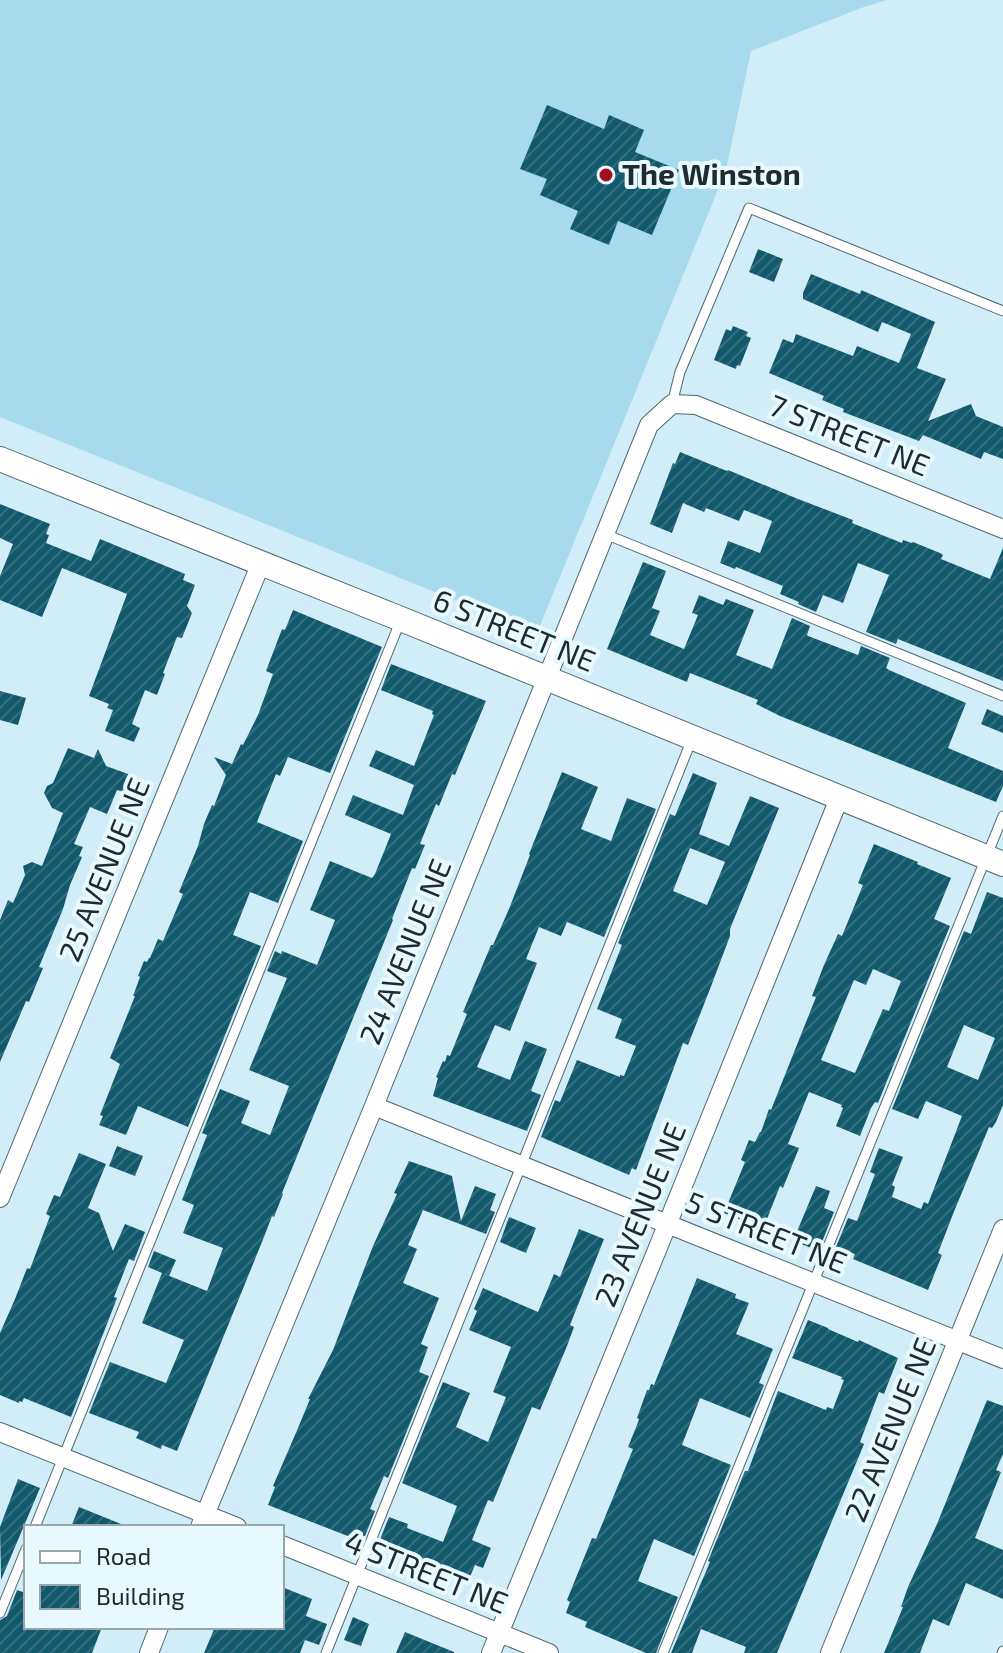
<svg xmlns="http://www.w3.org/2000/svg" width="1003" height="1653" viewBox="0 0 1003 1653" font-family="'Exo 2',sans-serif">
<style>
.grass{fill:#a6daec}
.building{fill:url(#building-hatch);fill-rule:evenodd}
.lines{fill:none;stroke-linecap:round;stroke-linejoin:round}
.lane-casing{stroke:#4e6770;stroke-width:11}
.street-casing{stroke:#4e6770;stroke-width:20}
.secondary-casing{stroke:#4e6770;stroke-width:26}
.lane{stroke:#fff;stroke-width:9}
.street{stroke:#fff;stroke-width:18}
.secondary{stroke:#fff;stroke-width:24}
.poi-dot{fill:#a60d25;stroke:#e8f9ff;stroke-width:3}
.labels{text-anchor:middle;stroke-width:8;stroke-linejoin:round;paint-order:stroke}
.poi-label{font-size:30px;font-weight:bold;fill:#202b2f;stroke:#e8f9ff;text-anchor:start}
.street-label{font-size:30px;fill:#202b2f;stroke:#e8f9ff}
</style>
<defs>
<pattern id="building-hatch" width="6" height="6" patternUnits="userSpaceOnUse" patternTransform="scale(2)"><rect width="6" height="6" fill="#13596d"/><path d="M-1 1l2-2M0 6l6-6M5 7l2-2" fill="none" stroke="#356d7e"/></pattern>
</defs>
<rect width="100%" height="100%" fill="#d1eef8"/>
<path class="grass" d="M0,0H887L861,8L751,51L726,170L537,633L0,417Z"/>
<path class="building" d="M547,105L604,129L609,115L644,130L635,152L679,170L652,235L618,221L609,245L570,229L578,211L540,195L547,179L520,169Z
M758,249L783,259L774,282L749,272Z
M811,274L860,294L861,290L935,322L917,368L946,379L928,421L971,404L976,416L1003,427V459L984,452L981,459L923,435L919,441L843,412L844,409L822,400L824,396L769,373L783,339L793,343L796,334L853,356L857,346L899,363L911,334L882,322L878,332L803,299V293Z
M733,326L748,332L746,336L751,338L740,366L737,365L736,369L714,360L726,329L731,331Z
M680,452L727,471L728,470L798,499L853,520L852,523L902,543L903,540L912,543L913,542L940,553L943,555L941,559L990,579L1003,548V681L898,639L896,644L866,632L889,575L858,563L843,603L823,595L816,612L798,604L799,602L780,594L783,586L736,567L735,569L720,563L728,541L760,553L772,521L744,510L739,521L706,508L704,512L683,503L672,533L650,524L673,463L675,464Z
M0,504L50,524L46,534L49,535L46,543L91,561L100,539L185,574L183,580L195,585L187,606L192,613L182,638L177,637L163,673L165,674L157,695L145,690L132,724L140,728L134,742L105,731L113,710L107,708L109,704L89,696L127,594L62,568L42,617L0,600V576L13,544L0,538Z
M643,562L666,571L652,608L660,611L650,635L684,649L698,615L692,613L699,595L723,605L726,599L754,610L736,655L772,669L792,618L810,626L807,635L808,636L858,655L861,646L890,658L886,668L889,670L966,703L948,748L1003,771V786L996,802L780,716L756,704L758,700L690,673L687,682L607,649Z
M293,610L382,647L330,773L288,757L280,776L276,774L257,822L303,841L278,903L250,892L233,935L261,946L188,1127L138,1106L126,1135L99,1125L103,1116L100,1115L120,1064L110,1058L135,996H133L140,977L138,976L144,961L147,962L149,958H150L158,939L163,941L166,934L183,894L179,892L198,846L204,824L212,805L214,806L226,775L214,757L232,764L241,744L243,745L258,715L273,674L266,671L282,629L285,630Z
M391,664L486,701L455,775L452,774L439,806L436,804L420,844L425,845L415,869L412,868L392,919L393,920L282,1193L283,1194L274,1217L272,1216L264,1237L177,1451L162,1445L161,1449L136,1438L139,1432L89,1413L110,1362L166,1383L184,1340L142,1323L162,1273L207,1291L223,1248L183,1233L194,1205L182,1200L207,1135L202,1133L220,1089L250,1101L241,1123L270,1135L289,1086L249,1070L287,978L267,971L275,951L281,954L282,951L317,965L335,920L310,910L330,861L372,878L375,874L391,834L345,815L353,795L403,815L414,785L369,766L376,750L414,766L434,715L432,714L433,711L381,690Z
M0,691L26,698L18,725L0,720Z
M987,709L1003,716V733L981,724Z
M68,748L94,758L98,749L106,766L131,775L125,792L117,790L107,814L90,807L74,844L83,847L79,856L82,857L70,885L63,909L39,967L43,968L29,1002L26,1001L0,1062V920L8,900L13,903L25,875L23,866L32,862L42,866L63,813L52,808L44,793L47,786L53,783Z
M562,772L598,787L581,829L611,841L627,798L656,809L604,937L567,922L561,936L539,927L526,959L537,963L510,1031L495,1025L477,1067L510,1080L525,1041L547,1049L531,1091L541,1095L527,1131L433,1096L438,1078L436,1077L443,1061L445,1062L447,1055L450,1056L467,1014L463,1012L491,945H493L509,909L530,855L529,854Z
M693,773L717,783L699,834L729,846L750,796L779,808L730,929V936L710,989L688,1045L683,1043L636,1170L632,1168L629,1175L541,1137L555,1100L560,1102L577,1060L620,1077V1075L624,1076L636,1046L615,1038L622,1019L597,1009L622,945L618,943L670,814L675,816ZM690,848L725,862L707,905L673,891Z
M874,844L918,862L917,864L951,878L934,919L950,926L878,1103L875,1102L871,1108L860,1136L836,1126L843,1108L841,1107L842,1105L809,1092L788,1144L799,1148L783,1188L780,1186L763,1229L724,1213L745,1162L741,1160L749,1140L755,1142L760,1132H761L769,1109L771,1110L816,997L812,996L824,965L838,934L842,936L863,885L858,883ZM873,969L901,981L889,1011L883,1009L855,1073L821,1060L854,980L866,985Z
M987,892L1003,898V1105L996,1122L992,1128L989,1127L953,1214L938,1253L942,1255L928,1290L853,1259L855,1254L836,1247L848,1218L857,1221L875,1174L870,1172L879,1148L903,1157L892,1185L895,1187L892,1197L921,1209L924,1202L928,1204L962,1116L926,1101L918,1119L892,1109L964,931L971,934ZM964,1025L995,1038L978,1080L947,1067Z
M117,1146L143,1156L135,1176L109,1166Z
M79,1153L106,1164L88,1208L99,1213L113,1251L125,1224L145,1232L134,1261L129,1259L114,1297L117,1298L71,1417L24,1398L22,1402L19,1401V1403L0,1395V1333L15,1299L27,1268L30,1269L50,1216L46,1214L54,1195L60,1197Z
M409,1161L452,1176L461,1221L475,1186L496,1194L490,1210L495,1212L486,1234L423,1210L408,1245L417,1249L403,1283L439,1298L421,1344L428,1347L419,1372L429,1376L388,1478L384,1476L370,1509L375,1511L365,1536L360,1535L358,1540L268,1505L275,1487L273,1486L298,1428L310,1399H308L333,1350L373,1246L397,1194L394,1193Z
M816,1186L830,1191L824,1208L834,1212L822,1242L817,1240L814,1249L793,1241Z
M509,1217L536,1228L526,1253L500,1242Z
M579,1229L604,1239L570,1325L574,1327L567,1346L540,1410L532,1407L493,1502L488,1500L472,1540L491,1548L483,1568L475,1565L469,1579L379,1542L389,1517L408,1524L407,1528L443,1542L457,1506L402,1483L443,1382L470,1393L456,1427L488,1442L506,1397L493,1392L511,1347L469,1330L477,1311L474,1309L483,1288L538,1312L554,1274L560,1277Z
M154,1251L176,1260L169,1276L148,1267Z
M697,1278L736,1294L735,1298L749,1303L736,1334L773,1349L759,1383L764,1385L750,1418L700,1398L682,1445L731,1465L694,1556L654,1539L638,1581L678,1597L656,1653H646L585,1627L587,1622L566,1613L570,1602L567,1600L592,1538L596,1539L633,1449L628,1447L637,1425L639,1419L637,1418L647,1390H649L651,1384L654,1385Z
M808,1320L828,1328V1329L858,1342L859,1340L898,1358L884,1394L879,1392L860,1442L864,1444L857,1461L777,1653H744L746,1647L701,1629L692,1653H671L710,1562L708,1561L745,1471H748L778,1391L826,1410L827,1407L833,1409L844,1380L841,1379L842,1377L792,1358Z
M987,1400L1003,1406V1454L996,1470L1001,1472L975,1538L1003,1550V1599L966,1583L949,1626L933,1619L920,1653H884L903,1607H901L908,1587L937,1524Z
M18,1479L40,1488L1,1580L0,1527Z
M79,1507L126,1526V1527H71Z
M282,1587L312,1599L306,1616L327,1624L319,1645L305,1640L300,1653H204L215,1627H282Z
M17,1590L26,1593V1627H102L92,1653H0V1620L7,1616Z
M353,1617L369,1624L361,1646L344,1640Z
M405,1632L454,1652V1653H396Z"/>
<g class="lines">
<defs>
<path id="lane" d="M672,404L680,372L749,208L1003,311
M605,534L1003,696
M35,1527L400,622
M0,1613L26,1549
M326,1653L692,739
M663,1653L1003,816
M1002,1653L1003,1651"/>
<path id="street" d="M374,1106L1003,1359
M0,1198L261,563
M0,1432L237,1527
M200,1527L374,1106L649,425L672,404L696,405L1003,529
M282,1545L549,1653
M149,1653L159,1627
M491,1653L657,1250L840,796
M830,1653L1003,1229"/>
<path id="secondary" d="M0,459L401,619L1003,864"/>
</defs>
<use href="#lane" class="lane-casing"/>
<use href="#street" class="street-casing"/>
<use href="#secondary" class="secondary-casing"/>
<use href="#lane" class="lane"/>
<use href="#street" class="street"/>
<use href="#secondary" class="secondary"/>
</g>
<circle class="poi-dot" cx="606" cy="175" r="8"/>
<g class="labels">
<g class="poi-label">
<text x="622" y="185">The Winston</text>
</g>
<g class="street-label">
<text transform="translate(849 436) rotate(22)" y="10">7 STREET NE</text>
<text transform="translate(514 631) rotate(22)" y="10">6 STREET NE</text>
<text transform="translate(105 870) rotate(-68)" y="10">25 AVENUE NE</text>
<text transform="translate(406 952) rotate(-68)" y="10">24 AVENUE NE</text>
<text transform="translate(641 1215) rotate(-68)" y="10">23 AVENUE NE</text>
<text transform="translate(766 1233) rotate(22)" y="10">5 STREET NE</text>
<text transform="translate(891 1430) rotate(-68)" y="10">22 AVENUE NE</text>
<text transform="translate(426 1573) rotate(22)" y="10">4 STREET NE</text>
</g>
</g>
<rect x="24" y="1525" width="260" height="104" fill="#e8f9ff" stroke="#98a7ac" stroke-width="2"/>
<rect x="40" y="1551" width="40" height="12" fill="#ffffff" stroke="#98a7ac" stroke-width="2"/>
<text x="96" y="1565" font-size="24" fill="#202b2f">Road</text>
<rect x="40" y="1585" width="40" height="24" fill="url(#building-hatch)" stroke="#98a7ac" stroke-width="2"/>
<text x="96" y="1605" font-size="24" fill="#202b2f">Building</text>
</svg>
